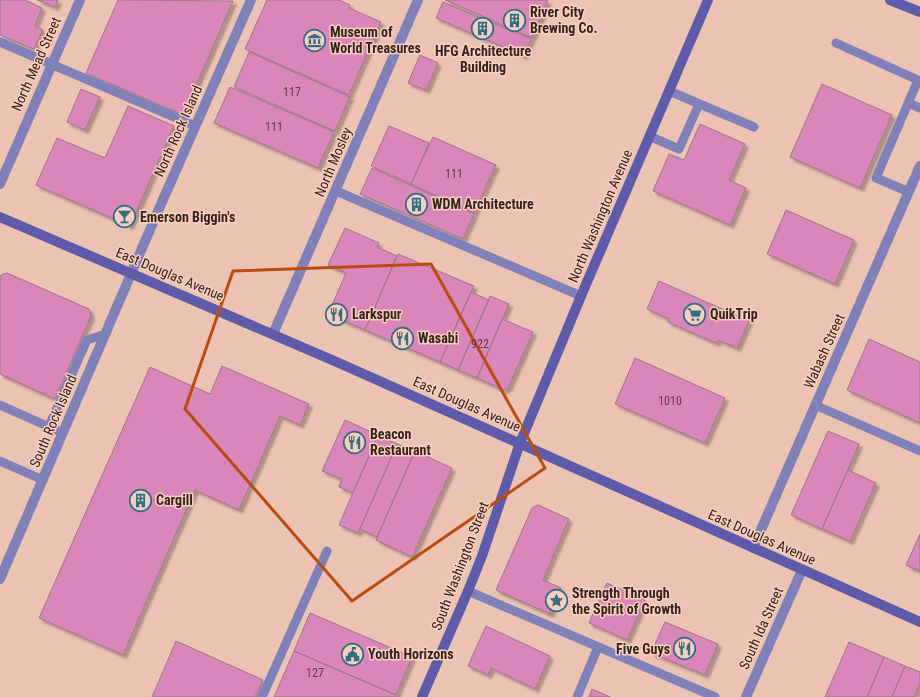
<svg xmlns="http://www.w3.org/2000/svg" width="920" height="697" viewBox="0 0 920 697" font-family="'Roboto Condensed',sans-serif">
<style>
.building{fill:#da86ba;stroke:#9a768b;filter:url(#shadow)}
.lines{fill:none;stroke-linecap:round;stroke-linejoin:round}
.lane{stroke:#8081b8;stroke-width:9}
.street{stroke:#8081b8;stroke-width:10}
.secondary{stroke:#5d5baa;stroke-width:10}
.marked{fill:none;stroke:#ba4c10;stroke-width:3;stroke-linejoin:round}
.labels{text-anchor:middle;stroke-width:3;stroke-linejoin:round;paint-order:stroke}
.number-label{font-size:12px;fill:#5c3c44}
.poi-label{font-size:14px;font-weight:bold;fill:#32231c;stroke:#facfbf;text-anchor:start}
.street-label{font-size:14px;fill:#32231c;stroke:#facfbf}
</style>
<defs>
<filter id="shadow"><feDropShadow dx="3.5" dy="3.5" stdDeviation="1" flood-color="#0004"/></filter>
</defs>
<rect width="100%" height="100%" fill="#ecc3b2"/>
<path class="building" d="M0,0H25L42,8L35,26L43,30L34,49L0,35Z
M37,0H58L55,7Z
M118,0L233,1L183,115L86,73Z
M267,0H339L350,5L349,8L381,22L349,95L245,49Z
M445,0H545L548,1L532,38Z
M443,2L531,39L524,56L436,18Z
M249,52L350,97L335,131L234,87Z
M420,55L438,63L426,90L408,83Z
M822,84L892,115L860,188L790,157Z
M230,87L334,132L318,168L214,123Z
M81,89L100,97L85,130L67,122Z
M128,106L174,126L130,226L36,185L57,138L105,158Z
M700,124L745,144L729,180L746,188L730,225L653,191L669,154L684,160Z
M389,126L429,143L411,184L371,166Z
M433,137L496,165L474,213L411,184Z
M372,168L474,214L463,239L360,194Z
M786,210L854,240L835,284L767,254Z
M345,228L379,243L377,247L397,256L365,330L328,314L346,273L328,265Z
M398,254L474,286L440,362L365,330Z
M7,273L89,309L91,316L55,399L0,374V277L1,275Z
M659,281L749,321L737,348L718,340L716,343L668,322L669,319L647,309Z
M471,292L489,300L458,370L440,362Z
M490,296L509,304L477,378L458,370Z
M502,319L533,332L508,388L504,390L477,378Z
M869,339L920,362V423L847,390Z
M635,358L725,398L705,443L615,404Z
M222,366L309,404L300,425L280,416L239,510L195,490L123,655L39,618L150,367L210,394Z
M345,420L378,435L353,493L339,487L342,479L322,471Z
M828,431L859,444L822,529L791,515Z
M378,435L397,444L358,533L339,525Z
M397,444L415,451L377,537L360,529Z
M415,451L452,468L412,557L376,540Z
M848,470L876,483L850,541L822,529Z
M538,505L569,519L543,580L561,588L550,614L496,590L532,508Z
M920,534V571L906,565Z
M607,583L645,600L627,640L589,623Z
M310,613L412,657L396,695L294,651Z
M665,622L718,644L705,675L651,653Z
M486,626L550,656L535,689L491,668L488,675L468,666Z
M176,641L263,680L255,697H152Z
M849,642L884,657L867,697H825Z
M294,651L396,695L395,697H274Z
M884,657L905,666L892,697H867Z
M905,666L920,672V683L914,697H892Z
M592,689L610,697H589Z"/>
<g class="lines">
<path class="lane" d="M0,42L195,126
M836,43L918,80L876,178L909,192
M669,91L754,127
M908,103L920,108
M649,136L679,149L699,104
M336,191L581,296
M0,405L63,433
M815,405L920,451
M49,426L87,340L106,334
M0,461L43,480
M468,591L715,697
M262,697L327,551
M577,697L598,647"/>
<path class="street" d="M0,184L80,0
M273,334L418,0
M753,548L920,166
M0,579L158,211L251,0
M746,697L802,570"/>
<path class="secondary" d="M890,0L920,12
M0,217L339,363L920,622
M422,697L468,591L482,556L520,443L581,296L708,0"/>
</g>
<path class="marked" d="M431,264L545,468L352,601L185,409L233,271Z"/>
<defs>
<symbol id="building-ring" viewBox="-11 -11 22 22"><circle r="9.5" fill="#facfbf" stroke="#2f6e83" stroke-width="1.5"/><path d="M-4-6H4V6H1V3H-1V6H-4ZM-2.5-4.3h1.7v1.8h-1.7ZM.8-4.3h1.7v1.8H.8ZM-2.5-1h1.7V.8h-1.7ZM.8-1h1.7V.8H.8Z" fill="#2f6e83"/></symbol>
<symbol id="museum-ring" viewBox="-11 -11 22 22"><circle r="9.5" fill="#facfbf" stroke="#2f6e83" stroke-width="1.5"/><path d="M0-6L6-3V-2H-6V-3ZM-5-1h2V3h-2ZM-1-1h2V3h-2ZM3-1h2V3H3ZM-6 4H6V6H-6Z" fill="#2f6e83"/></symbol>
<symbol id="bar-ring" viewBox="-11 -11 22 22"><circle r="9.5" fill="#facfbf" stroke="#2f6e83" stroke-width="1.5"/><path d="M-6-5H6L.8 .8V4.5H3.5V6h-7V4.5H-.8V.8Z" fill="#2f6e83"/></symbol>
<symbol id="restaurant-ring" viewBox="-11 -11 22 22"><circle r="9.5" fill="#facfbf" stroke="#2f6e83" stroke-width="1.5"/><path d="M-5-6h1v4h1v-4h1v4h1v-4h1v5L-1.5 .5V6h-2V.5L-5-1ZM5-6V6H3V1.5H1.5Q1.5-4 5-6Z" fill="#2f6e83"/></symbol>
<symbol id="supermarket-ring" viewBox="-11 -11 22 22"><circle r="9.5" fill="#facfbf" stroke="#2f6e83" stroke-width="1.5"/><path d="M-6-5.5h2.5l.6 2H6L4.5 2H-2.5L-4.4-4H-6ZM-1.5 3.2a1.3 1.3 0 1 0 .1 0ZM3 3.2a1.3 1.3 0 1 0 .1 0Z" fill="#2f6e83"/></symbol>
<symbol id="sight-ring" viewBox="-11 -11 22 22"><circle r="9.5" fill="#facfbf" stroke="#2f6e83" stroke-width="1.5"/><path d="M0-6L1.8-2.2L6-1.7L2.9 1.2L3.7 5.4L0 3.3L-3.7 5.4L-2.9 1.2L-6-1.7L-1.8-2.2Z" fill="#2f6e83"/></symbol>
<symbol id="civic-ring" viewBox="-11 -11 22 22"><circle r="9.5" fill="#facfbf" stroke="#2f6e83" stroke-width="1.5"/><path d="M-.6-6.5H3V-4.5H.6V-3L4-1V1h2V6H-6V1h2V-1L-.6-3ZM-1.2 2.5V6h2.4V2.5Z" fill="#2f6e83"/></symbol>
</defs>
<g fill-rule="evenodd">
<use href="#building-ring" x="502" y="8" width="25" height="25"/>
<use href="#building-ring" x="470" y="16" width="25" height="25"/>
<use href="#museum-ring" x="302" y="28" width="25" height="25"/>
<use href="#building-ring" x="404" y="192" width="25" height="25"/>
<use href="#bar-ring" x="112" y="204" width="25" height="25"/>
<use href="#restaurant-ring" x="324" y="302" width="25" height="25"/>
<use href="#supermarket-ring" x="682" y="302" width="25" height="25"/>
<use href="#restaurant-ring" x="390" y="326" width="25" height="25"/>
<use href="#restaurant-ring" x="342" y="430" width="25" height="25"/>
<use href="#building-ring" x="128" y="488" width="25" height="25"/>
<use href="#sight-ring" x="544" y="588" width="25" height="25"/>
<use href="#restaurant-ring" x="672" y="636" width="25" height="25"/>
<use href="#civic-ring" x="340" y="642" width="25" height="25"/>
</g>
<g class="labels">
<g class="number-label">
<text x="292" y="96">117</text>
<text x="274" y="131">111</text>
<text x="454" y="178">111</text>
<text x="480" y="348">922</text>
<text x="670" y="405">1010</text>
<text x="315" y="677">127</text>
</g>
<g class="poi-label">
<text x="530" y="17">River City<tspan x="530" dy="16">Brewing Co.</tspan></text>
<text x="330" y="37">Museum of<tspan x="330" dy="16">World Treasures</tspan></text>
<text x="483" y="56" text-anchor="middle">HFG Architecture<tspan x="483" dy="16">Building</tspan></text>
<text x="432" y="209">WDM Architecture</text>
<text x="140" y="222">Emerson Biggin's</text>
<text x="352" y="319">Larkspur</text>
<text x="710" y="319">QuikTrip</text>
<text x="418" y="343">Wasabi</text>
<text x="370" y="439">Beacon<tspan x="370" dy="16">Restaurant</tspan></text>
<text x="156" y="505">Cargill</text>
<text x="572" y="598">Strength Through<tspan x="572" dy="16">the Spirit of Growth</tspan></text>
<text x="670" y="654" text-anchor="end">Five Guys</text>
<text x="368" y="659">Youth Horizons</text>
</g>
<g class="street-label">
<text transform="translate(36 64) rotate(-66)" y="5">North Mead Street</text>
<text transform="translate(178 131) rotate(-66)" y="5">North Rock Island</text>
<text transform="translate(333 162) rotate(-67)" y="5">North Mosley</text>
<text transform="translate(600 216) rotate(-67)" y="5">North Washington Avenue</text>
<text transform="translate(170 274) rotate(23)" y="5">East Douglas Avenue</text>
<text transform="translate(824 351) rotate(-66)" y="5">Wabash Street</text>
<text transform="translate(467 404) rotate(24)" y="5">East Douglas Avenue</text>
<text transform="translate(53 421) rotate(-67)" y="5">South Rock Island</text>
<text transform="translate(762 537) rotate(24)" y="5">East Douglas Avenue</text>
<text transform="translate(460 566) rotate(-69)" y="5">South Washington Street</text>
<text transform="translate(761 628) rotate(-66)" y="5">South Ida Street</text>
</g>
</g>
</svg>
